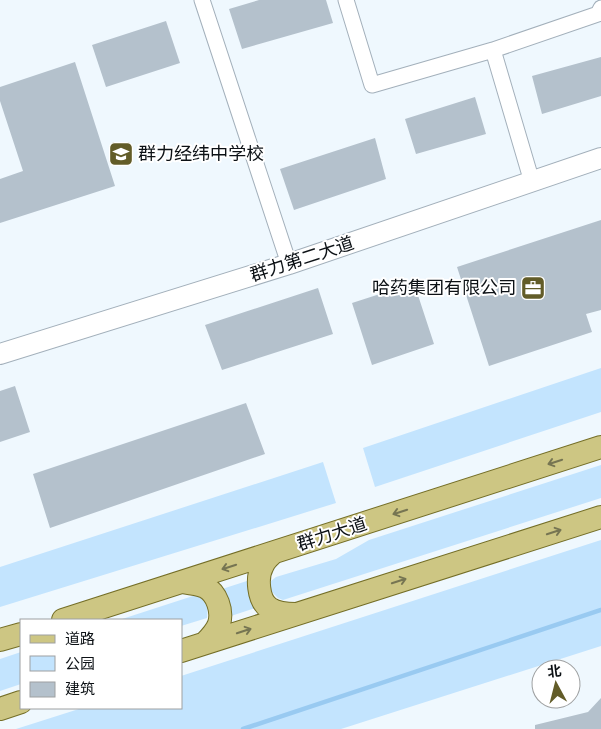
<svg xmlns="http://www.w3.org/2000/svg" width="601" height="729" viewBox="0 0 601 729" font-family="'Zilla Slab','Noto Sans SC',serif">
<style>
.green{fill:#c3e4fe}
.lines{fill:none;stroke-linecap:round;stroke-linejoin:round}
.stream{stroke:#99caf1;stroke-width:4.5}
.building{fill:#b4c1cc}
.minor-casing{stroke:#a3b0bb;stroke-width:17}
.secondary-casing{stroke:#a3b0bb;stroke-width:22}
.primary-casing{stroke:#746e27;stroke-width:24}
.minor{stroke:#fff;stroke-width:15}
.secondary{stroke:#fff;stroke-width:20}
.primary{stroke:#cdc683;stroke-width:22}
.oneway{stroke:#767552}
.labels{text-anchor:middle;stroke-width:4;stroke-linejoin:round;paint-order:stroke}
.poi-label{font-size:18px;fill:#0c1115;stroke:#fff;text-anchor:start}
.street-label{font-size:18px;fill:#0c1115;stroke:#fff}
</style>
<rect width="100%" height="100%" fill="#eff8fe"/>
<path class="green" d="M601,368V412L375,487L363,448Z
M323,462L336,503L0,607V567Z
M601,465V498L283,600L278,598L271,591V581L276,577L336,559L369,540Z
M601,540V646L341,729H16L82,708H181V676Z
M250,580L258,607L231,616L222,589Z
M196,595L204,600L208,605L207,618L181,626V620H119Z
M21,652V684L0,691V659Z"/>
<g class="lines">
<path class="stream" d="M243,729L601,610"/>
</g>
<path class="building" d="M259,0H326L333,23L242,49L229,9Z
M166,21L180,63L106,87L92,45Z
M601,57V96L542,114L532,76Z
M75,62L115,186L0,223V179L23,171L0,101V87Z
M475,97L486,134L416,154L405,119Z
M375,138L386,179L294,210L280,169Z
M601,220V310L586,314L592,332L489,366L457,267Z
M414,283L434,344L372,365L352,303Z
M318,288L333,334L222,370L205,325Z
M15,386L30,432L0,442V391Z
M246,403L265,454L50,528L33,474Z
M601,698V729H535V725L588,712Z"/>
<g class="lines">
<defs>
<path id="minor" d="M202,0L289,264
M346,0L372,85L493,50L598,14L601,8
M493,50L532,182"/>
<path id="secondary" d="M0,354L289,264L601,158"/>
<path id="primary" d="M273,553C269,557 265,560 263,565C256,577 258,600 269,608C277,614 287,614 296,614
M182,582C189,583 198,584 205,587C217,593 223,611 219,624C216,632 210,638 205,643
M63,620L601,447
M0,640L21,634
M181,651L601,517
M0,709L21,702"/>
</defs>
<use href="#minor" class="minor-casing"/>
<use href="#secondary" class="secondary-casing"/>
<use href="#primary" class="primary-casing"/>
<use href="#minor" class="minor"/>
<use href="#secondary" class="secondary"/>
<use href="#primary" class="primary"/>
</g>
<defs><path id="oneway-shaft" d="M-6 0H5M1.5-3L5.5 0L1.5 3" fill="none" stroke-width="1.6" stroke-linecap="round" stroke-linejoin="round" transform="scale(1.25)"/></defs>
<g class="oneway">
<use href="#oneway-shaft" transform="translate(555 462) rotate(162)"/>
<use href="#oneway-shaft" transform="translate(400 512) rotate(162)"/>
<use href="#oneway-shaft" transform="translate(554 532) rotate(-18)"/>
<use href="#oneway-shaft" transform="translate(229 567) rotate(162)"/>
<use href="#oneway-shaft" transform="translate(399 581) rotate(-18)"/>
<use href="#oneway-shaft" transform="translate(244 631) rotate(-18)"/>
</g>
<defs>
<symbol id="school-square" viewBox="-11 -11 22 22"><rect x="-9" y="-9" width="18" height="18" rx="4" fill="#625c28" stroke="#fff"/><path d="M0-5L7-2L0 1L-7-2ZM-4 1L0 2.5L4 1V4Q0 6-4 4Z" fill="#fff"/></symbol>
<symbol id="office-square" viewBox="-11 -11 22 22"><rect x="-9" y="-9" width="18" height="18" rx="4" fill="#625c28" stroke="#fff"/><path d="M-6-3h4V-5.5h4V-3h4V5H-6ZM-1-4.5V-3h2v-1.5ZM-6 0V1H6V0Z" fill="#fff"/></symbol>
</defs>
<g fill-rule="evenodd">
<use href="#school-square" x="107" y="140" width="28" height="28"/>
<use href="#office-square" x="519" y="274" width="28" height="28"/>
</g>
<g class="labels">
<g class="poi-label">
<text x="138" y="160">群力经纬中学校</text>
<text x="516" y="294" text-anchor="end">哈药集团有限公司</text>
</g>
<g class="street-label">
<text transform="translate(302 259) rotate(-18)" y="6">群力第二大道</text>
<text transform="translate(332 534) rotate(-18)" y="6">群力大道</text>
</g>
</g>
<rect x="20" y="619" width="162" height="90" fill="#ffffff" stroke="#9ea0a1"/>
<rect x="30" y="635" width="25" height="8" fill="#cdc683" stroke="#9ea0a1"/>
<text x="65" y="644" font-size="15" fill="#0c1115">道路</text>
<rect x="30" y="656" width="25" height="15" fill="#c3e4fe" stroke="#9ea0a1"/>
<text x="65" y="669" font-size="15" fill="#0c1115">公园</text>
<rect x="30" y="682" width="25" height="15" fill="#b4c1cc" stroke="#9ea0a1"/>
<text x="65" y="694" font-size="15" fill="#0c1115">建筑</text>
<g transform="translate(556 684) rotate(353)"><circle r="24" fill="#ffffff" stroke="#9ea0a1"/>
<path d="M0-4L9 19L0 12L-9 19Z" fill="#625c28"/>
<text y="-8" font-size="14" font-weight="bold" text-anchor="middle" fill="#0c1115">北</text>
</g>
</svg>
